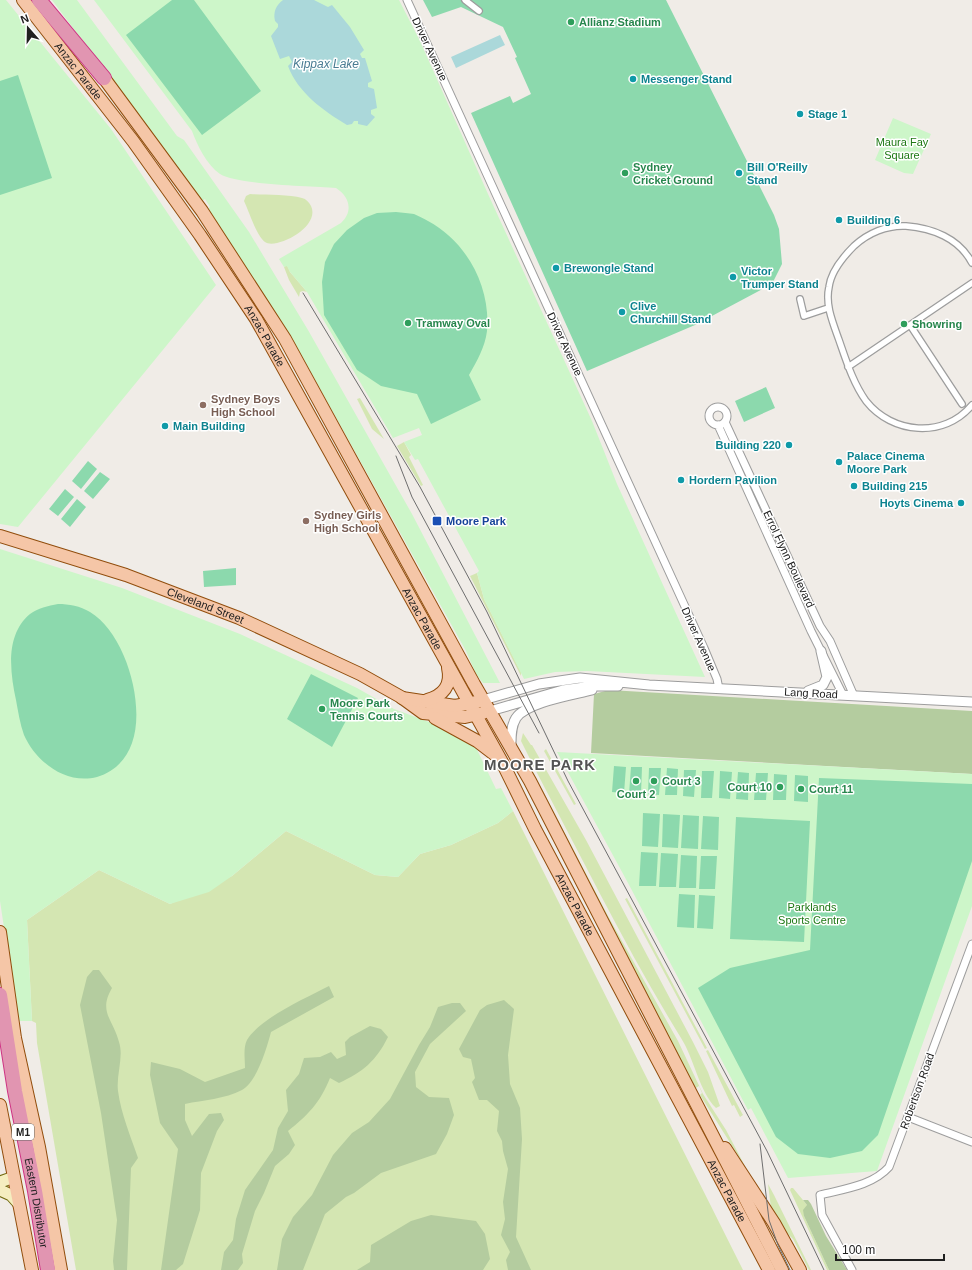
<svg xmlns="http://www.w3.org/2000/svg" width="972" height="1270" viewBox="0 0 972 1270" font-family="Arial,sans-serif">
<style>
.grass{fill:#d4e6b2}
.forest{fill:#b4cc9f}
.park{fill:#cdf6c9}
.pitch{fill:#8cd9ad}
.water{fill:#abd8da}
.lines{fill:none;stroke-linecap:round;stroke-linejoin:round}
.pedestrian-casing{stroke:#9d9d9d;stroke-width:8}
.minor-casing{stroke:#9d9d9d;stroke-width:9}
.tertiary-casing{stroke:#9d9d9d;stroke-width:11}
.secondary-casing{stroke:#716a0e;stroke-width:13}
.primary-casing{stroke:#914d0c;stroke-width:14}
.motorway-casing{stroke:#ce3484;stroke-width:16}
.pedestrian{stroke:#fff;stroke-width:5.5}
.minor{stroke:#fff;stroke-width:7}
.tertiary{stroke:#fff;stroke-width:9}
.secondary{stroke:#f5eec0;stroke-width:11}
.primary{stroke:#f5c6a7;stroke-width:12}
.motorway{stroke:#e195b1;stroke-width:14}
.tram{stroke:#6e6e6e;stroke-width:1}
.leisure-dot{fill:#2e9e5b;stroke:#fff;stroke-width:1.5}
.culture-dot{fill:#0f9aa8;stroke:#fff;stroke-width:1.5}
.education-dot{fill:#8d6e63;stroke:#fff;stroke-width:1.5}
.transit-dot{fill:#1a4fb4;stroke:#fff;stroke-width:1.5}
.labels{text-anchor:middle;stroke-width:3;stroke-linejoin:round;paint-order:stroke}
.shield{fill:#fff;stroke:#636363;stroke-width:1}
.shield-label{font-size:10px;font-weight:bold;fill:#202020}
.leisure-label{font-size:11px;font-weight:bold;fill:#27864d;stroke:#fff;text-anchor:start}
.street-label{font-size:11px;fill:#202020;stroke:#fff}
.culture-label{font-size:11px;font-weight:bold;fill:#0d838f;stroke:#fff;text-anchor:start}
.park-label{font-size:11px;fill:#1e7814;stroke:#fff}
.education-label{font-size:11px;font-weight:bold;fill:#785e54;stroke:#fff;text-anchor:start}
.transit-label{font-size:11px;font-weight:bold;fill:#164399;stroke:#fff;text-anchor:start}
.water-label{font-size:12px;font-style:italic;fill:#497b92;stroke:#fff}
.district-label{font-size:15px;font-weight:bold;letter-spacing:1px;fill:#535353;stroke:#fff}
</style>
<rect width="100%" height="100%" fill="#f0ece7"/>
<path class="grass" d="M250,194C265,195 288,194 302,198C306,199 309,202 311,206C321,227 276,250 265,242C256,235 249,211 244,201L246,196Z
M287,265L290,272L307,292L303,291L300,292L299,297L289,280L284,267Z
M360,398L384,439L372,429L357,399Z
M404,442L411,455L409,457L423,485L421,486L397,446Z
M477,573L484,599L521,672V676L470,576Z
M523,733L531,745H532L586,840L693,1042L708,1072L720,1106L716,1108C699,1091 694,1058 681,1038C628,952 583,860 536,771L521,741Z
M546,749L576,804L574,805L544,751Z
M528,762L608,916L678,1041L703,1094L726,1130L746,1168L700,1095L702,1093L699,1086L696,1088L683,1065L526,763Z
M513,811L743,1270H76L37,1043L36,1023L32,1021L27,920L99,870L170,904L232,876L286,831L375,875L398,877L420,854L451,845L498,823Z
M627,898L707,1048L705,1049L625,899Z
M708,1050L743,1115L740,1117L734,1105L732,1106L706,1051Z
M768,1184L774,1195L811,1270H809L793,1239L782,1228L771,1208Z
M791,1188H793L807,1205L804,1216L829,1270H827L790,1190Z"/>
<path class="forest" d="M609,690L972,711V774L591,753L594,694Z
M93,970H99L112,988C98,1012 113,1019 119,1042C124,1057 116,1075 118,1091C121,1114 131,1137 138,1158L131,1168L127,1270H114L113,1261L117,1220L101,1113L80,1005L87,977Z
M329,986L334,997L271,1032C267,1047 257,1082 242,1090C225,1099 203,1100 185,1104V1120L192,1136L209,1114L221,1113L224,1120L217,1131L201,1173L200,1210L183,1264L176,1270H161L178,1149L160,1123L150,1075L151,1062L180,1069L205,1082L245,1068C245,1060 243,1047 247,1040C260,1018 306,998 329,986Z
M504,1000L514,1009L508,1055L510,1084L520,1108L522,1139L516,1237L531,1270H508L506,1260L510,1252L501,1235L505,1219L503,1202L508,1169L503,1151L502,1141L497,1131L499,1111L487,1100H479L472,1082L475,1078L471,1059L463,1057L459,1049L480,1010L487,1005Z
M452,1003H460L466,1011L430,1044L415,1072L416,1087L429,1097L449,1098L454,1115L447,1134L436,1154L381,1173L354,1193L346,1197L325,1214L303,1270H277L282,1239L293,1217L312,1195L333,1155L352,1133L369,1122L390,1099L419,1045L430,1027L438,1007Z
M370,1026L381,1029L388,1037C376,1061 363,1072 339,1083L330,1078C320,1103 308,1115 288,1131L295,1145L289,1154L275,1166L264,1193L255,1211L242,1254L243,1263L238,1270H221L224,1252L233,1240L236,1219L245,1190L273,1150L278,1128L288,1111L286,1090L299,1074L304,1058L320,1057L331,1052L337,1059L346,1055L345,1042L350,1037Z
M803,1200H808L811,1204L826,1236L847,1270H829L804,1216L803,1210L807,1205Z
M431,1215L476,1221L485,1234L490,1259L483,1270H357L370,1262L371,1245L411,1221Z"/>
<path class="park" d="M0,0H6L111,129L216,285L18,527L0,524Z
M52,0H77L177,136L184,140L249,232L308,330L412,514L500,683H483L476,674L466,651L289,333L207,209L210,207L205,199L202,201Z
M94,0H399L420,41L488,194L592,421L617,484L705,677L587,671L555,672L524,679L484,599L477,573L479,571L418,459L415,460L404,442L422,435L419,428L393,438L307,292L290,272L287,266L284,267L279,259L341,223C354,211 349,196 336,188C311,186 238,185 220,174C207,165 197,145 192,131Z
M893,118L931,134L913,174L904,173L875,160Z
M0,549L122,588L240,634L357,688L394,709L437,725L466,727L496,789L501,788L513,811L498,823L451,845L420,854L398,877L375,875L286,831L232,876L209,892L170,904L99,870L27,920L32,1021H18L0,901Z
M557,752L972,774V906L877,1171L788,1178L751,1108L748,1110L628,883Z"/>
<path class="pitch" d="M172,0H194L261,91L202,135L126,35Z
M423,0H666L774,215L779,229L782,264L772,284L695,325L587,371L471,113L510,96L513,103L531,94L515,58L517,57L503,27L461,7L432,17Z
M18,75L52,178L0,195V81Z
M396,212C402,213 409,213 414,214C419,216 424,219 428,221C467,242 491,287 487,331C485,347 477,361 469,375L481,400L431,424L417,394L381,386L357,370L324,315L322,282L325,262L334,244L347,230L364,218L377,213Z
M766,387L775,408L744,422L735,401Z
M88,461L97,469L81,489L72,481Z
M100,472L110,479L93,499L84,491Z
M65,489L74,497L58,516L49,509Z
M77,499L86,507L70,527L61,519Z
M236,568V585L204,587L203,571Z
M58,604C69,604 80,606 90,612C125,633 146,704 132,743C126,760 114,772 97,777C66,785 36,762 24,735C20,724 18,711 16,700C10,672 5,635 30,614C38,608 48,606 58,604Z
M311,674L358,698L332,747L287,719Z
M614,766L626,767L624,793L612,792Z
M631,767H642L641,794H629Z
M649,768H661L659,795L648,794Z
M667,768L678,769L677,795H665Z
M684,770H696L694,797L683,796Z
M702,771H714L712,798H701Z
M720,771L732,772L730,799L719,798Z
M738,772L749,773L748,800L736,799Z
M756,773H768L766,800H754Z
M774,774L787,775L786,800H773Z
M795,775L808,776V802L794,801Z
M819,778L972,784V861L878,1135L862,1151L830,1158L798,1154L776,1137L698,988L730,968L810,950Z
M643,813L660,814L658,847L642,846Z
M663,814L680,815L678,848L662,847Z
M683,815L699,816L698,849L681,848Z
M703,816L719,817L718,850L701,849Z
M736,817L810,821L804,942L730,939Z
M641,852L658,853L656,886H639Z
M661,853L678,854L676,887H659Z
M681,855L697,856L696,888H679Z
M701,856H717L715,889H699Z
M679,894L695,895L694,928L677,927Z
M699,895L715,896L713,929L697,928Z"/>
<path class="water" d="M283,0H314L328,7L332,5L350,27L364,50L360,54L362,58H365L372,81L368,83V87L374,89L377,108L371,110V114L375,117L367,126L358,124V121H354L352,124L347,125C324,111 298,93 288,66L292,62L289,56L280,59L271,36L278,27V24L275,21C273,12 276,5 283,0Z
M500,35L505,45L456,68L451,57Z"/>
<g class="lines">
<defs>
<path id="pedestrian" d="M465,0L479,11
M972,263C959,238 932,228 906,226C887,225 868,233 854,246C843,257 831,271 829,287C825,305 833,323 839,340C846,360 853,383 866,401C892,434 944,439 972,405
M800,299L804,316L828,308
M910,325L962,404
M848,367L972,283"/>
<path id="minor" d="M407,0L704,648L717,679L719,689
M709 416a9 9 0 1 1 18 0a9 9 0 1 1-18 0Z
M725,422L820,626L830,641L854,696
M718,425L811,631L843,695
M908,1117L972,1142
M852,1270L822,1215L820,1195C843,1189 872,1186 889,1167L972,944"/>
<path id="tertiary" d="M808,691L823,685L827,677L821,651
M483,700L539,684L580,678L649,685L972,702
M490,711L563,690L592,686H618
M511,745C511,736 511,726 516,718C527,702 573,695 592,690"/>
<path id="secondary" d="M0,1182L14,1177
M0,1190L11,1195L19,1204"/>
<g id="primary">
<path id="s1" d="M23,0L133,141L200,235L256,319L503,764L535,829L769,1270"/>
<path d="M98,70L202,211L285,339L474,684L530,781L782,1270"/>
<path id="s2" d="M0,536L126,575L239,618L360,674L401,697L423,713L465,717L483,713"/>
<path d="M402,698L455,706L477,702"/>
<path d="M427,700C443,696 452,685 448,668"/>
<path d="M435,718L477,741L494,754"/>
<path d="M0,932L15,1038L39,1147L61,1270"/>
<path d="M0,1105L32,1270"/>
<path d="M725,1148L774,1223L800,1270"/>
</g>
<g id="motorway">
<path d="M39,0L104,78"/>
<path id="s3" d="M0,995L15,1091L35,1191L48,1270"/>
</g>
</defs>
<use href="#pedestrian" class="pedestrian-casing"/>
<use href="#minor" class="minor-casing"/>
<use href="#tertiary" class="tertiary-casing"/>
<use href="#secondary" class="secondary-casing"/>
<use href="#primary" class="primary-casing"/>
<use href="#motorway" class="motorway-casing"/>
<use href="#pedestrian" class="pedestrian"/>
<use href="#minor" class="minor"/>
<use href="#tertiary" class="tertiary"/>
<use href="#secondary" class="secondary"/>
<use href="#primary" class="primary"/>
<use href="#motorway" class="motorway"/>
<path class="tram" d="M303,293L420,487L487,612L568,781L767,1151L824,1270
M396,456L412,497L539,733
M760,1144L769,1220L778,1245L790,1270"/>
</g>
<g class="leisure-dot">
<circle cx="571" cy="22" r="4"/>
<circle cx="625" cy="173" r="4"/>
<circle cx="408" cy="323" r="4"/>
<circle cx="904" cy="324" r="4"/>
<circle cx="322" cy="709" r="4"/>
<circle cx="636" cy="781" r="4"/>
<circle cx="654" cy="781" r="4"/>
<circle cx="780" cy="787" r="4"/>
<circle cx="801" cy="789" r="4"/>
</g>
<g class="culture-dot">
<circle cx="633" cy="79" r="4"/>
<circle cx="800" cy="114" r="4"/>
<circle cx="739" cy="173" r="4"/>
<circle cx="839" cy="220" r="4"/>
<circle cx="556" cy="268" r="4"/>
<circle cx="733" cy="277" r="4"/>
<circle cx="622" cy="312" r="4"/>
<circle cx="165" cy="426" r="4"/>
<circle cx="789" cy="445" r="4"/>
<circle cx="839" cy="462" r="4"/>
<circle cx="681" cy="480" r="4"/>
<circle cx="854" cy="486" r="4"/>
<circle cx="961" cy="503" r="4"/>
</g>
<g class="education-dot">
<circle cx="203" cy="405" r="4"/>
<circle cx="306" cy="521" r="4"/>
</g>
<rect class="transit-dot" x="432" y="516" width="10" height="10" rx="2"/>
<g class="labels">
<rect class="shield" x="12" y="1124" width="22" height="16" rx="3"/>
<g class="shield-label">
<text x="23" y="1136">M1</text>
</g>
<g class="leisure-label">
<text x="579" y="26">Allianz Stadium</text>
<text x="633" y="171">Sydney<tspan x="633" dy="13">Cricket Ground</tspan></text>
<text x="416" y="327">Tramway Oval</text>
<text x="912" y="328">Showring</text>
<text x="330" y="707">Moore Park<tspan x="330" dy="13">Tennis Courts</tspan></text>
<text x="662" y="785">Court 3</text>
<text x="772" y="791" text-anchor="end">Court 10</text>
<text x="809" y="793">Court 11</text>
<text x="636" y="798" text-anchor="middle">Court 2</text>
</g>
<g class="street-label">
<text transform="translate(430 49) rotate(65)" y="4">Driver Avenue</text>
<text dy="4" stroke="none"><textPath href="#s1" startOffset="90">Anzac Parade</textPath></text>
<text dy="4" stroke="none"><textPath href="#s1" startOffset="414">Anzac Parade</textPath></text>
<text transform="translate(565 344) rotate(65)" y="4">Driver Avenue</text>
<text transform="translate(789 559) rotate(65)" y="4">Errol Flynn Boulevard</text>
<text dy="4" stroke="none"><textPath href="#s2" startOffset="217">Cleveland Street</textPath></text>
<text dy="4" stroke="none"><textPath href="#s1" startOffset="738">Anzac Parade</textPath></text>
<text transform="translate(699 639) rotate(66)" y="4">Driver Avenue</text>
<text transform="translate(811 693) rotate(3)" y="4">Lang Road</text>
<text dy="4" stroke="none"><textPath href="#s1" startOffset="1062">Anzac Parade</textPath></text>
<text transform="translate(917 1091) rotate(-70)" y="4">Robertson Road</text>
<text dy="4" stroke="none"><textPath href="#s1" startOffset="1386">Anzac Parade</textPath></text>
<text dy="4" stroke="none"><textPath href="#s3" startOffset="211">Eastern Distributor</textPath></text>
</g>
<g class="culture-label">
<text x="641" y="83">Messenger Stand</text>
<text x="808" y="118">Stage 1</text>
<text x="747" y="171">Bill O'Reilly<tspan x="747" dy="13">Stand</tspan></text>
<text x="847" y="224">Building 6</text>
<text x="564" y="272">Brewongle Stand</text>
<text x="741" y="275">Victor<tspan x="741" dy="13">Trumper Stand</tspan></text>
<text x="630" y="310">Clive<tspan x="630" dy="13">Churchill Stand</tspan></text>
<text x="173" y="430">Main Building</text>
<text x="781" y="449" text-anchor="end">Building 220</text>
<text x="847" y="460">Palace Cinema<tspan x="847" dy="13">Moore Park</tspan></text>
<text x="689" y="484">Hordern Pavilion</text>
<text x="862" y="490">Building 215</text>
<text x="953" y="507" text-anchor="end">Hoyts Cinema</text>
</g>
<g class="park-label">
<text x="902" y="146">Maura Fay<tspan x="902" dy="13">Square</tspan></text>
<text x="812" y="911">Parklands<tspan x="812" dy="13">Sports Centre</tspan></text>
</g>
<g class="education-label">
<text x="211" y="403">Sydney Boys<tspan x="211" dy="13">High School</tspan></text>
<text x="314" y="519">Sydney Girls<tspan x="314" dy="13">High School</tspan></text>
</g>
<g class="transit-label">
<text x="446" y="525">Moore Park</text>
</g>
<g class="water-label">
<text x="326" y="68">Kippax Lake</text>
</g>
<g class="district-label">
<text x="540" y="770">MOORE PARK</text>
</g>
</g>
<g transform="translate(28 28) rotate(340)" stroke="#ffffff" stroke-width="3" paint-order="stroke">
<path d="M0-3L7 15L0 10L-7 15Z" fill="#202020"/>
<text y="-6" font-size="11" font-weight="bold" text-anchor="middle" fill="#202020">N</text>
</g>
<path d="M836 1254v6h108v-6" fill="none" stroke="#202020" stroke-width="2"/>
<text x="842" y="1254" font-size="12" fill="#202020" stroke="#ffffff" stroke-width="3" paint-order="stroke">100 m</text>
</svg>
